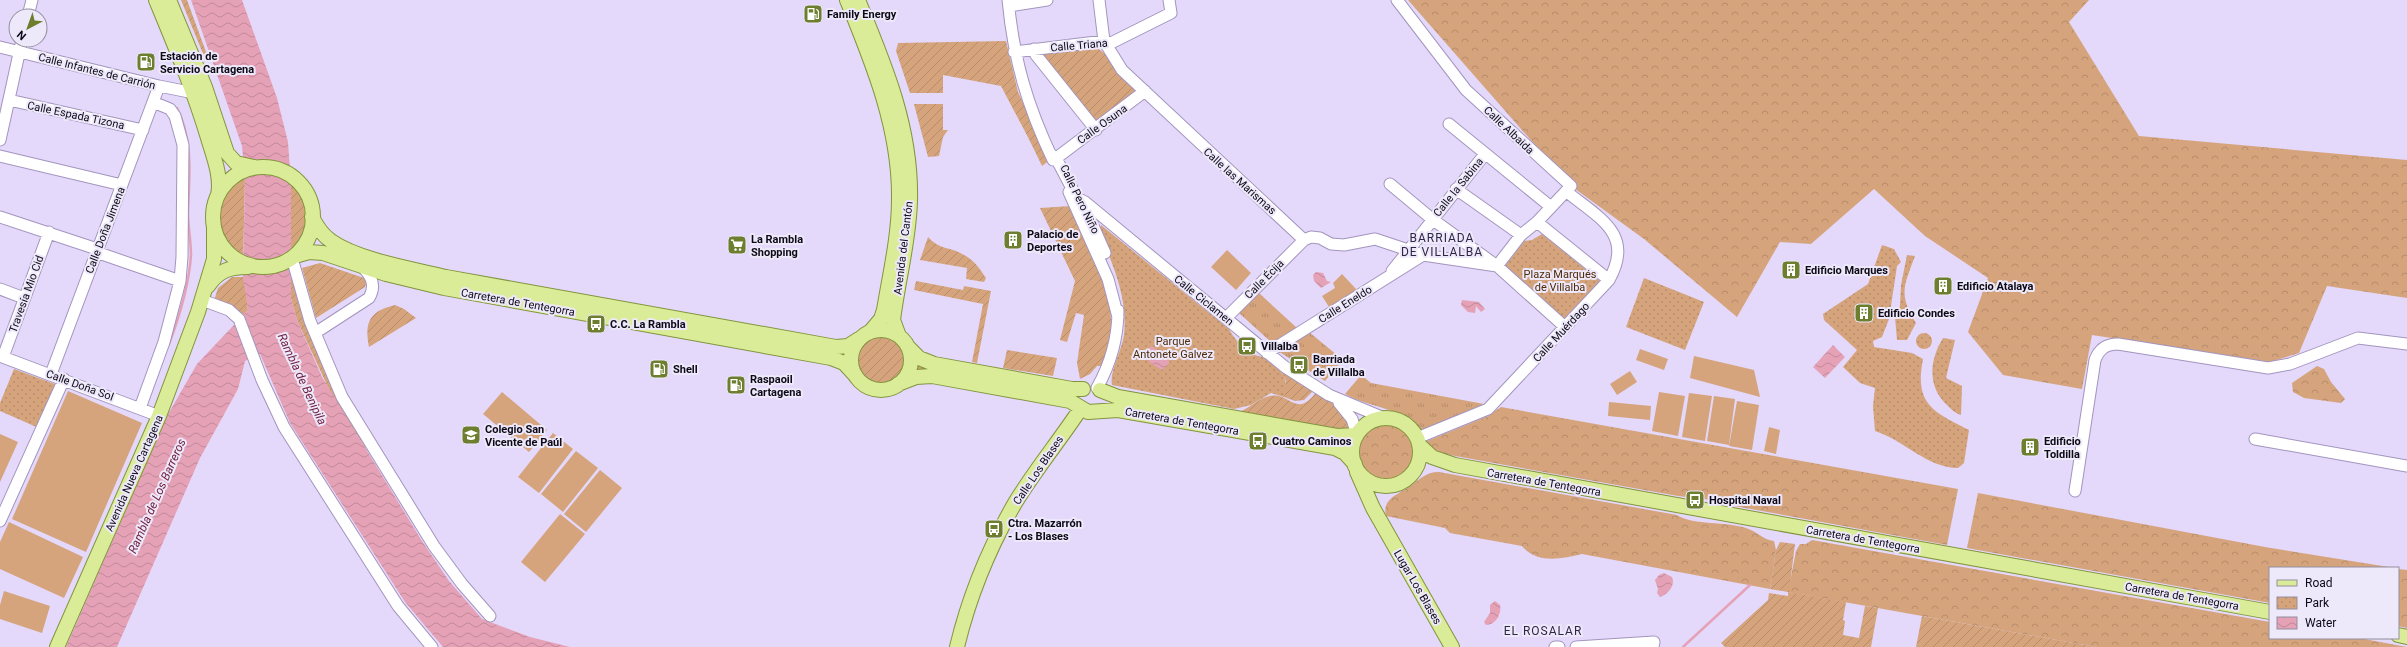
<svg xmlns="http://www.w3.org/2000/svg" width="2407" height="647" viewBox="0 0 2407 647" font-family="Roboto,sans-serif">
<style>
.grass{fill:url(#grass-tufts)}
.forest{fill:url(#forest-crowns)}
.park{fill:url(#park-dots)}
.garden{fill:url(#garden-furrows)}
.pitch{fill:#d5a47d}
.water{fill:url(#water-waves)}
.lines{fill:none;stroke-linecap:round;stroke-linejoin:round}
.stream{stroke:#e5a1b5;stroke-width:2.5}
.minor-casing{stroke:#a395be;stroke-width:13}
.major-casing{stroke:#82943d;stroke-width:16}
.minor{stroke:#fff;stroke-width:11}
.major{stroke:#daec97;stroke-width:14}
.labels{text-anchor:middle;stroke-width:4;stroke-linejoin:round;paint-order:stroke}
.poi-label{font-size:11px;font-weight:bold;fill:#0e0917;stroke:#eee9fa;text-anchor:start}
.street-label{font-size:11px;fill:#0e0917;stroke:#eee9fa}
.park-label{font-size:11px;fill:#4d2a08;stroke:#eee9fa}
.neighbourhood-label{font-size:12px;letter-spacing:1px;fill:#312546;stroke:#eee9fa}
.water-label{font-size:12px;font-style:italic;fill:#702140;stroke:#eee9fa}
</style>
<defs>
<pattern id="grass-tufts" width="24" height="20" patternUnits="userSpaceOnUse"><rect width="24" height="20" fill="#d5a47d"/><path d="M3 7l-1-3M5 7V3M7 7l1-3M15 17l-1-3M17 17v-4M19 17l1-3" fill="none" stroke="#b68c6b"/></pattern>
<pattern id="forest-crowns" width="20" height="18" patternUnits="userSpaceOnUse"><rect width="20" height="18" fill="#d5a47d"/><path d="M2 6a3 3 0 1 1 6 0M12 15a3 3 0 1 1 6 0" fill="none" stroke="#b68c6b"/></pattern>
<pattern id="park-dots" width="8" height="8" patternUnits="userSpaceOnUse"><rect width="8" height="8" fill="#d5a47d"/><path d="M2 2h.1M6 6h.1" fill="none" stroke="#b68c6b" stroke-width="1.8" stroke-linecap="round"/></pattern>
<pattern id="garden-furrows" width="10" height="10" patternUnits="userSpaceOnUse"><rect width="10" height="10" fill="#d5a47d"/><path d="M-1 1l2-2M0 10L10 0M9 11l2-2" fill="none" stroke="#b68c6b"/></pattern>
<pattern id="water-waves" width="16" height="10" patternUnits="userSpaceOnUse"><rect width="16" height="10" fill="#e5a1b5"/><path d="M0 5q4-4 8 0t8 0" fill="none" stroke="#c3899b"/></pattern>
</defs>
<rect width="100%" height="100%" fill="#e4d8fb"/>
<path class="grass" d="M1259,293L1297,328L1272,343L1239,313Z
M1309,332L1343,360L1325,381L1278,351Z
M1361,375L1371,383L1484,404L1422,431C1405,408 1370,408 1345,394Z"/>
<path class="forest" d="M1408,0H2089L2069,22L2139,136L2407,160V298L2327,286L2299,353L2270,362L2092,335L2082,389L2003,375L1968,332L1988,278L1925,236L1874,189L1811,244L1780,242L1737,317L1644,239L1571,186Z
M2317,366L2324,369L2331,382L2345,399L2341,403L2304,398L2293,392L2292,383Z
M1501,407L1958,489L1947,545L1718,503L1712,500L1678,496L1455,456C1445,454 1430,452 1427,441L1488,416Z
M1354 452a33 33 0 1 1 66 0a33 33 0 1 1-66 0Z
M1439,472L1677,515C1695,526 1725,521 1746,528C1757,531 1763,540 1774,541L1776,550L1770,589L1582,554C1561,559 1537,564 1522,546L1450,533L1445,528L1386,516C1382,499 1397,495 1409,487C1419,480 1425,472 1439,472Z
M1978,493L2265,547L2395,568H2270V603L1967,548Z
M1812,540L2270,622V638H2359L2407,647H2096L1788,592L1796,551L1800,544H1806Z
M2398,569L2407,570V628L2398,626Z"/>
<path class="park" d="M1101,225L1229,329C1234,339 1243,348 1253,354C1256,356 1261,356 1265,358C1279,367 1291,379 1284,397L1271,393L1251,405L1234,409L1112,385C1109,372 1122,350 1124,335C1128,298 1113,265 1099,231Z
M1542,234L1600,281L1564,319L1505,266L1524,241L1532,240Z
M1882,245L1894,249L1901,262L1897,266L1889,319L1882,337L1873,341L1874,347L1912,353L1923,359C1914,404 1933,412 1969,430L1964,463L1958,468C1927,468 1904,440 1875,431L1873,406L1875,388L1860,383L1843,367L1857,350L1824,320L1823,314L1868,284Z
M1907,255L1915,256C1904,286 1898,294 1916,323L1907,340H1897L1895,317L1900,306L1901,285Z
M1644,278L1704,302L1685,350L1626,327Z
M1916 341a8 8 0 1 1 16 0a8 8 0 1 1-16 0Z
M1943,338L1955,340L1946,378L1962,386L1961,415C1955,413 1952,410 1948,406C1927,387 1929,361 1943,338Z
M14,369L60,386L41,429L0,411V403Z"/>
<path class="garden" d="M181,0H187L209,60L206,61Z
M1006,41L1018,92L1050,160L1042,166C1029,138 1015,113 1001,86L943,75V93H910L896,51L898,43Z
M1096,47L1108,56L1142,95L1096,130L1036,55Z
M914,104H943V130H948L943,137L939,156L928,157Z
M245,170V178L243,264C207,245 202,185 245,170Z
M291,175C323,202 318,233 290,260Z
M1071,206C1095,256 1128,311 1101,366H1097L1090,374L1080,379L1077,363L1084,315L1076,313L1067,342L1060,340L1075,281L1040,208Z
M928,237C941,251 950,246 964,255C974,260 980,269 986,278L984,282L966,279L967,268L920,260Z
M365,255L836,347L881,330C903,332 925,357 932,376C901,385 874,402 852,370Z
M320,263L367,279L365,287L316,318L302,268Z
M290,271L324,358L368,452L332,396L297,320L291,298Z
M232,277H244L248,310L239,319L213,304L218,288Z
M916,281L963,290L964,286L991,291L977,363L972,362L983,304L914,290Z
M395,305L404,309L416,318L369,347C364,322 370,311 395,305Z
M1007,350L1057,358L1053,376L1003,368Z
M1281,372L1317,387L1304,400L1295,401L1284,397L1286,381Z
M1319,388L1346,410L1354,442L1351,459L1239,412C1250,408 1259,398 1270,396C1290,391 1297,422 1319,388Z
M1780,542L1795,544L1789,592L1846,602L1843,620L1845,621L1843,635L1859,638L1865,606L1878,608L1871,647H1725L1721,643L1768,600L1769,593L1788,596V592L1770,589L1776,550Z
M1922,616L2096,647H1916Z"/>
<path class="pitch" d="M1227,250L1251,273L1236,290L1211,267Z
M1342,274L1357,290L1329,307L1322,296L1335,288L1333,283Z
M1640,349L1668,359L1664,370L1636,360Z
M1694,356L1754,370L1760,397L1690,378Z
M1630,371L1637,382L1617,395L1610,384Z
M68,391L142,423L86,552L12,519Z
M502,392L547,430L529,452L483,414Z
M1659,392L1685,396L1678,436L1652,431Z
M1689,393L1712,396L1705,441L1682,437Z
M1714,396L1735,399L1729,445L1707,441Z
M1737,401L1759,405L1752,450L1729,446Z
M1609,402L1651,406L1650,420L1608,416Z
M1769,427L1780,430L1776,454L1764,451Z
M553,433L573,449L539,493L518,477Z
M0,434L18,442L0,482Z
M576,451L598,468L563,512L541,494Z
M600,470L622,488L586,532L564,514Z
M560,514L585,534L545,582L521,562Z
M9,522L83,557L64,598L0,569V542Z
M4,591L50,606L42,633L0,619V605Z"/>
<path class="water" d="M191,0H242L277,98L288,142L291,185V298L297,320L322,377L422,541L449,581L482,619L530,637L570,647H443L405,602L290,423L260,354L245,361L238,389L200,458L117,647H66L167,416L197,364L248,310L243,278L245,178L242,146Z
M1316,272L1323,273L1327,281L1331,282L1321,288L1314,281L1313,275Z
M1462,300L1479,302L1485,309L1481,312L1476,306L1475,313L1468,312L1461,305Z
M1833,345L1845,357L1825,378L1813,367Z
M1152,346L1170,362L1162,370L1149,362L1147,349Z
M1664,573L1672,577C1676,586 1667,595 1660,597L1657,593L1658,589L1655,580L1659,575Z
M1495,601L1500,605C1502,613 1496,625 1486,625L1484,622L1490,613V605Z"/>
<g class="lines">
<path class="stream" d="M169,344C180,315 189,286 191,255C191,241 188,227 188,213C189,177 194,142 177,108
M1683,647L1750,585"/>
<defs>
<path id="minor" d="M1008,0C1014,61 1027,105 1053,160
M1099,0L1104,41L1122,70L1304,240
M1009,6L1047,0
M28,16L32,0
M0,47L159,86L194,93
M1034,49L1036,55L1096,130
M1014,52L1104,41L1111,43L1171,13L1169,0
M9,100L143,130
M1449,124L1551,207
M0,140L22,40
M1051,154L1058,162L1077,198L1085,202L1285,367L1329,395L1384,418
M0,156L122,185
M1059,156L1145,91
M1390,184L1432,219L1497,266L1521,235L1537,222L1571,186L1466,90L1397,0
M1456,189L1521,235
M1069,192L1108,279L1118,317
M1082,201L1105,253
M0,217L97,249
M1537,222L1609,280
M96,252L180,281
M292,258L310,321L342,397L434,546L462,584L490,616
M1392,271L1485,154
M0,289L24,298
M202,300L229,310L239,319L262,380L284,427L398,606L432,647
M1226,318L1304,240L1311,237L1320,238L1331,244L1344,245L1375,239L1423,255L1497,266L1565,327
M315,333L369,298C376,286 372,276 362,267
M1267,353L1423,255
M0,356L159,416
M3,357L49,232
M51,374L159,86
M1097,388C1111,363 1118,339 1118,310
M1339,403L1352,419L1357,435
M140,408L164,342L180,281L182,257L183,145L175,116L170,109L153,102
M1417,438L1488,409L1609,280C1635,234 1599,218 1567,192
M2255,439L2407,466
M2075,491L2095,360C2099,349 2106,344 2118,344L2268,368L2290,364L2358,338L2407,344
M0,521L64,379
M1555,647H1559
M1576,647L1654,642L1653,647"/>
<path id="major" d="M156,0C175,46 194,91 208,138C213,155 222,177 218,195
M169,0L205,87L227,153L236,163L254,167
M847,0C873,64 900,129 899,199C899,236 890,274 884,310L881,319L870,332
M858,0C885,65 912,129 910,201C909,241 898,280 893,320L899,336
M213 217a50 50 0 1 1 100 0a50 50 0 1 1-100 0Z
M312,217C317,227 322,235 331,241C358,260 413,269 446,277L836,347L848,346L859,339
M295,256L309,252L323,253L386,274L444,288L831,358L844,363L856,376
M208,286C219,270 230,267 248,267
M851 360a30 30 0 1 1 60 0a30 30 0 1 1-60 0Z
M908,347L919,358L934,364L1072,389H1083
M898,384L916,377L932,376L1070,401L1088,412L1118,410L1335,448L1345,453L1355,464
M1100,390L1118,397L1337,436L1357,435
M1352 452a34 34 0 1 1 68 0a34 34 0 1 1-68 0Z
M1419,445L1432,457L1455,465L2270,612
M1357,472L1373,508L1452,647
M2398,635L2407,637
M57,647L159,416L198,312L214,259V226
M957,647C969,597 989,548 1015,503C1035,470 1060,440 1081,408"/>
</defs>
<use href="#minor" class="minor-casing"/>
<use href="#major" class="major-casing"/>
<use href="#minor" class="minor"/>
<use href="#major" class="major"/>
</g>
<defs>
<symbol id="fuel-square" viewBox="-11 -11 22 22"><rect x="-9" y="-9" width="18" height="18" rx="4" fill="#6d7f2e" stroke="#eee9fa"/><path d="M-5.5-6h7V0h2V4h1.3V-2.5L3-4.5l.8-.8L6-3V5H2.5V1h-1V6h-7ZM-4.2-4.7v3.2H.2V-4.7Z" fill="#fff"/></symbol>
<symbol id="building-square" viewBox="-11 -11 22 22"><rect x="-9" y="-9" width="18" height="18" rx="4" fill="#6d7f2e" stroke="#eee9fa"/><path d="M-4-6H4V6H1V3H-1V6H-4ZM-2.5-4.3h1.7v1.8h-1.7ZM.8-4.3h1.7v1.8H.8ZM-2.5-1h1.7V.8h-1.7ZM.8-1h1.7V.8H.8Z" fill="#fff"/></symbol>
<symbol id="supermarket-square" viewBox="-11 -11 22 22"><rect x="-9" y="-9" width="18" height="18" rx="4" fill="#6d7f2e" stroke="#eee9fa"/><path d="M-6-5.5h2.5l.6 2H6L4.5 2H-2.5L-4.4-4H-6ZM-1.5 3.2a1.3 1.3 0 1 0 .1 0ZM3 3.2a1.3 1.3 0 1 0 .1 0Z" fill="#fff"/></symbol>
<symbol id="bus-square" viewBox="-11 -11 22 22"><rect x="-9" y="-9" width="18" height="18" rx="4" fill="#6d7f2e" stroke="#eee9fa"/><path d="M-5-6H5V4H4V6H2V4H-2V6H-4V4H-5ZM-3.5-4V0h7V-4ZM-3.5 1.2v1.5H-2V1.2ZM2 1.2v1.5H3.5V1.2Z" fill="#fff"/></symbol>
<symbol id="school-square" viewBox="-11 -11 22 22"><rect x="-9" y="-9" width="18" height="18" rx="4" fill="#6d7f2e" stroke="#eee9fa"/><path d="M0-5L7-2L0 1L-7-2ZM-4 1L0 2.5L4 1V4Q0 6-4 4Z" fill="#fff"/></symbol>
</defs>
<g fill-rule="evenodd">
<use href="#fuel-square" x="802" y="3" width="22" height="22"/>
<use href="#fuel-square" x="135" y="51" width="22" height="22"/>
<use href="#building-square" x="1002" y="229" width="22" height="22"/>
<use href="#supermarket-square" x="726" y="234" width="22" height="22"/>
<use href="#building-square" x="1780" y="259" width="22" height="22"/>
<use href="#building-square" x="1932" y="275" width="22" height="22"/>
<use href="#building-square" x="1853" y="302" width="22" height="22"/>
<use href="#bus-square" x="585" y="313" width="22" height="22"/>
<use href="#bus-square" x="1236" y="335" width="22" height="22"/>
<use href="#bus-square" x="1288" y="354" width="22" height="22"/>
<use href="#fuel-square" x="648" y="358" width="22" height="22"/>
<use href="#fuel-square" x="725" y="374" width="22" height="22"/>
<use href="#school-square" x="460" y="424" width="22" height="22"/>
<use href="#bus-square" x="1247" y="430" width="22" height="22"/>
<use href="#building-square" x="2019" y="436" width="22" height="22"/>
<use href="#bus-square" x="1684" y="489" width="22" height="22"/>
<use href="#bus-square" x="983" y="518" width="22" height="22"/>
</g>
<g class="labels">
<g class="poi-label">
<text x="827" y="18">Family Energy</text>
<text x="160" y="60">Estación de<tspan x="160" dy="13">Servicio Cartagena</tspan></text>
<text x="1027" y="238">Palacio de<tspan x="1027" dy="13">Deportes</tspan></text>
<text x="751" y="243">La Rambla<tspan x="751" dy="13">Shopping</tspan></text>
<text x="1805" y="274">Edificio Marques</text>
<text x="1957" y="290">Edificio Atalaya</text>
<text x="1878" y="317">Edificio Condes</text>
<text x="610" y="328">C.C. La Rambla</text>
<text x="1261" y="350">Villalba</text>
<text x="1313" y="363">Barriada<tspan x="1313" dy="13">de Villalba</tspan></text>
<text x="673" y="373">Shell</text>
<text x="750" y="383">Raspaoil<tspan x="750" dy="13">Cartagena</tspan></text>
<text x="485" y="433">Colegio San<tspan x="485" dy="13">Vicente de Paúl</tspan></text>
<text x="1272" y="445">Cuatro Caminos</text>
<text x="2044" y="445">Edificio<tspan x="2044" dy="13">Toldilla</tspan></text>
<text x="1709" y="504">Hospital Naval</text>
<text x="1008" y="527">Ctra. Mazarrón<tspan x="1008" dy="13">- Los Blases</tspan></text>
</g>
<g class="street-label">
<text transform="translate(1079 45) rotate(-5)" y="4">Calle Triana</text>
<text transform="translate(97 71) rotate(14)" y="4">Calle Infantes de Carrión</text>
<text transform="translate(76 115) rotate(12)" y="4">Calle Espada Tizona</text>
<text transform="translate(1102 124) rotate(-36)" y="4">Calle Osuna</text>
<text transform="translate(1509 130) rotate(43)" y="4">Calle Albaida</text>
<text transform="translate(1240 181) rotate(42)" y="4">Calle las Marismas</text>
<text transform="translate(1458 187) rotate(-51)" y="4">Calle la Sabina</text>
<text transform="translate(1080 199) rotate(64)" y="4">Calle Pero Niño</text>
<text transform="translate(105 230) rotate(-69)" y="4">Calle Doña Jimena</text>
<text transform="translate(903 248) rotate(-83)" y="4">Avenida del Cantón</text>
<text transform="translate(1264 279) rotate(-45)" y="4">Calle Écija</text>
<text transform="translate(26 294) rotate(-70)" y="4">Travesía Mio Cid</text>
<text transform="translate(1204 300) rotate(39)" y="4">Calle Ciclamen</text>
<text transform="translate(518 302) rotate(10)" y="4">Carretera de Tentegorra</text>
<text transform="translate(1345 304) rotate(-32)" y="4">Calle Eneldo</text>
<text transform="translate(1561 332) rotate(-47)" y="4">Calle Muérdago</text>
<text transform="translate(80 385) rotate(20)" y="4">Calle Doña Sol</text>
<text transform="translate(1182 421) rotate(10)" y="4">Carretera de Tentegorra</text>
<text transform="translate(1038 470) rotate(-56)" y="4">Calle Los Blases</text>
<text transform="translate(134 473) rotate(-66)" y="4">Avenida Nueva Cartagena</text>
<text transform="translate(1544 482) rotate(10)" y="4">Carretera de Tentegorra</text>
<text transform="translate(1863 539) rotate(10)" y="4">Carretera de Tentegorra</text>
<text transform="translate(1418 587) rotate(60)" y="4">Lugar Los Blases</text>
<text transform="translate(2182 596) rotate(10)" y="4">Carretera de Tentegorra</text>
</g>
<g class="park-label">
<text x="1560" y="278">Plaza Marqués<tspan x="1560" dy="13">de Villalba</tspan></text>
<text x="1173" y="345">Parque<tspan x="1173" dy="13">Antonete Galvez</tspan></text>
</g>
<g class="neighbourhood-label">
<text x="1442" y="242">BARRIADA<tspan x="1442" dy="14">DE VILLALBA</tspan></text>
<text x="1543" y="635">EL ROSALAR</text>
</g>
<g class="water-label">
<text transform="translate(302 379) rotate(65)" y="4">Rambla de Benipila</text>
<text transform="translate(157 496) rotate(-66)" y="4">Rambla de Los Barreros</text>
</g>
</g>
<rect x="2269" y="567" width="130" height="72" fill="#eee9fa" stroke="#948f9f"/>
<rect x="2277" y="580" width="20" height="6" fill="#daec97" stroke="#948f9f"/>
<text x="2305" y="587" font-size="12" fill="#0e0917">Road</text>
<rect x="2277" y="597" width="20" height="12" fill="url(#park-dots)" stroke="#948f9f"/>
<text x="2305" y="607" font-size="12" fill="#0e0917">Park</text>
<rect x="2277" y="617" width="20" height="12" fill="url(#water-waves)" stroke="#948f9f"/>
<text x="2305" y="627" font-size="12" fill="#0e0917">Water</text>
<g transform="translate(28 28) rotate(221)"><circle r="19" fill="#eee9fa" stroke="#948f9f"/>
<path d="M0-3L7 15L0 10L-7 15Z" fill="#6d7f2e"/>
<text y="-6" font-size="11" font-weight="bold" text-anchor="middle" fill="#0e0917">N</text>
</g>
</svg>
